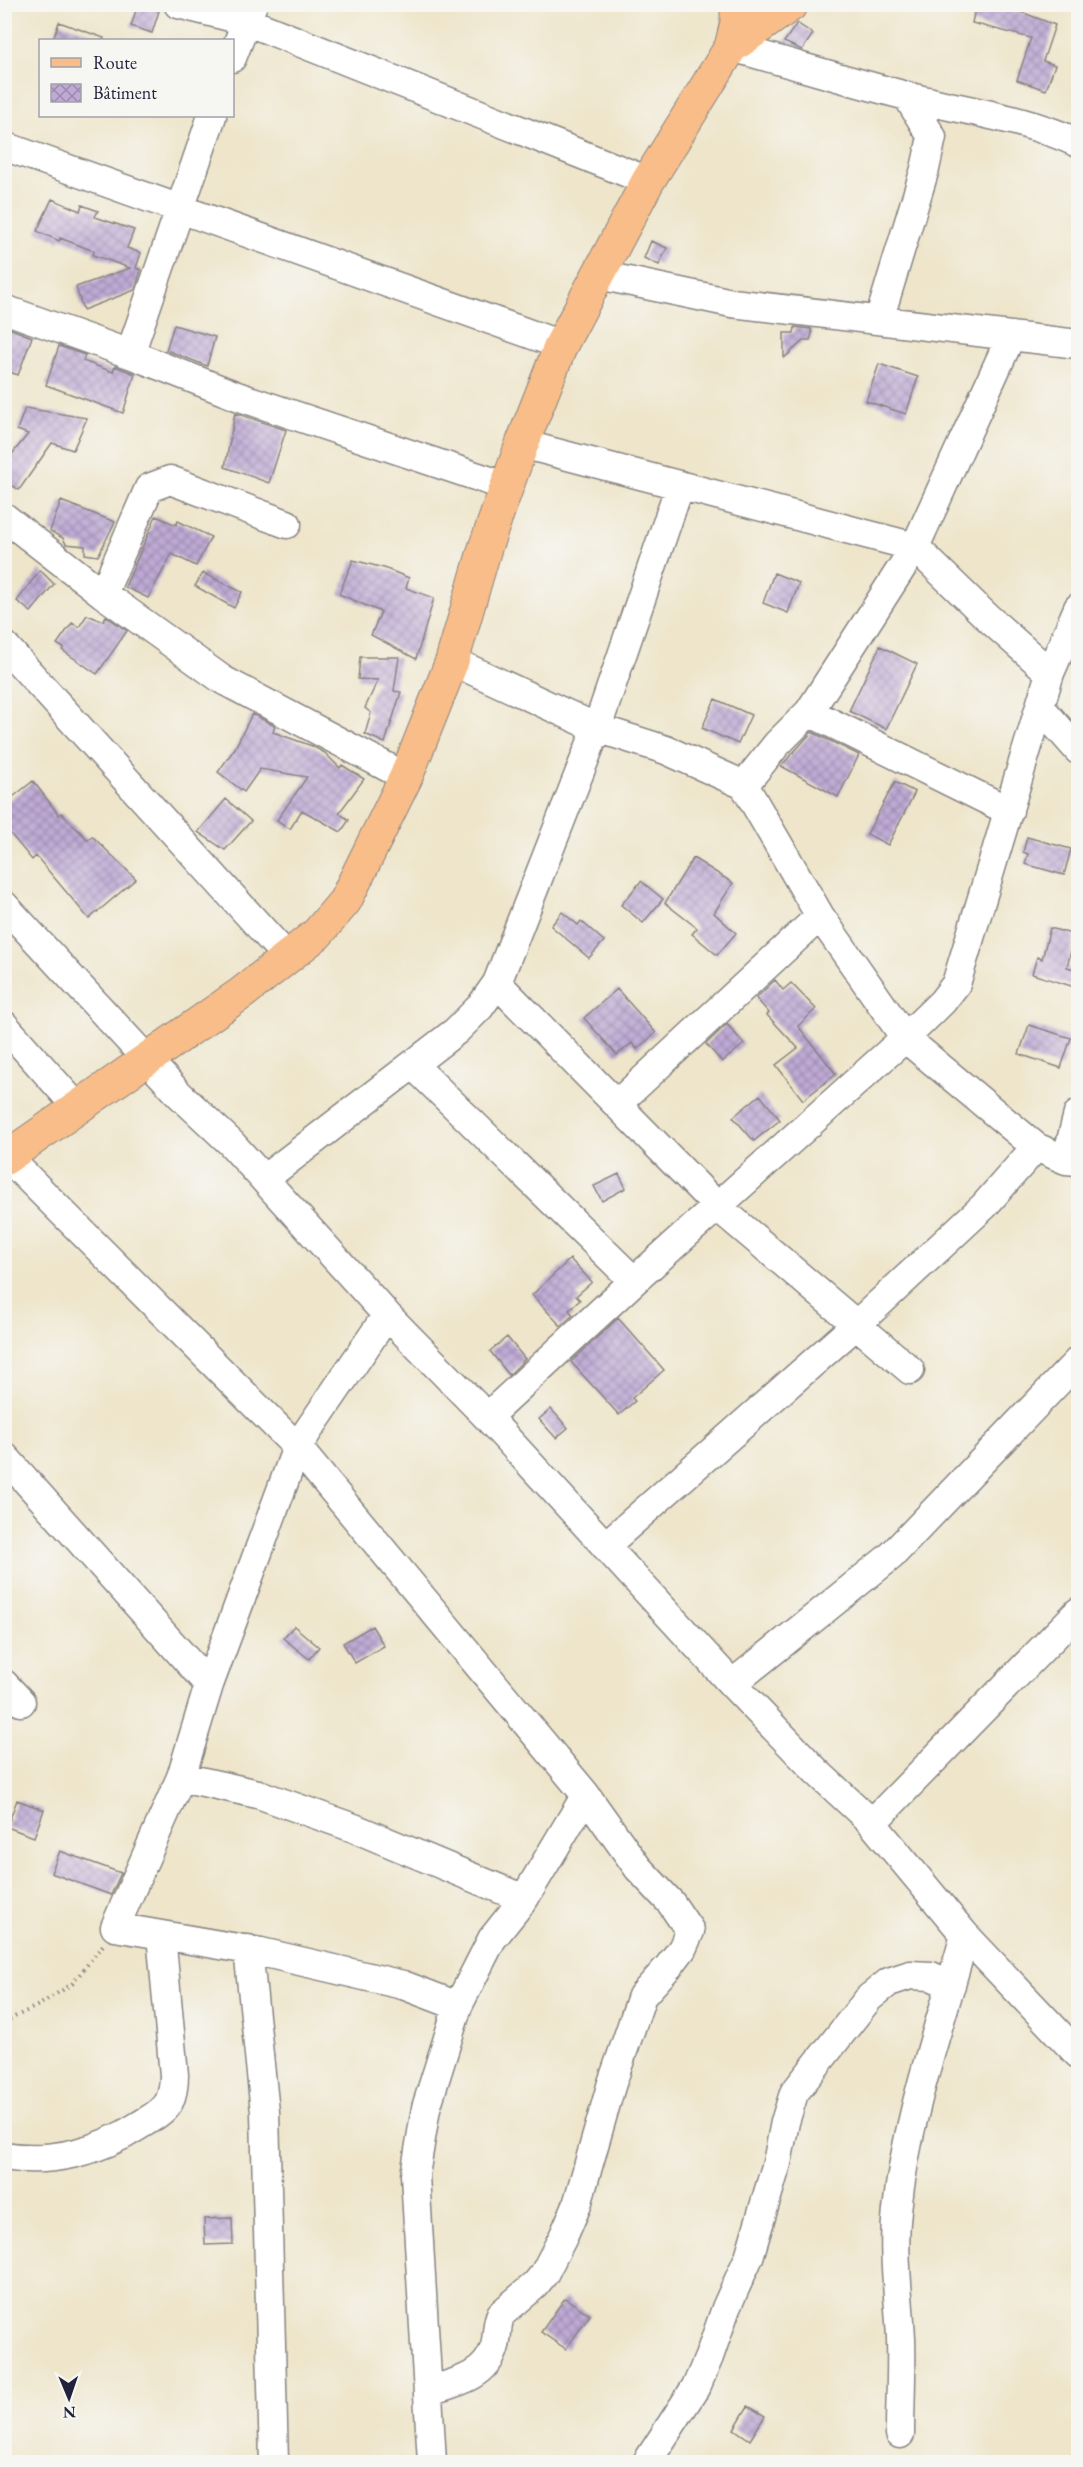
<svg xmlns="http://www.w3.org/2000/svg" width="1083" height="2467" viewBox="0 0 1083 2467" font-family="'EB Garamond',serif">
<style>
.building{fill:url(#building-cross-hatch)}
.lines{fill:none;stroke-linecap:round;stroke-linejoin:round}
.minor-casing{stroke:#888482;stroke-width:31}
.major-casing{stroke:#888482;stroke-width:35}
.path{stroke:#888482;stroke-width:4;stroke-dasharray:1.5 4.5;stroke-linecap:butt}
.minor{stroke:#fff;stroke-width:28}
.major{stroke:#f8bd89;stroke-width:33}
</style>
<defs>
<pattern id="building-cross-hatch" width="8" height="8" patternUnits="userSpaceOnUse" patternTransform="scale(1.5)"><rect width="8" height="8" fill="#bfaad5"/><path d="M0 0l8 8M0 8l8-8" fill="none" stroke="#9b8aae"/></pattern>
</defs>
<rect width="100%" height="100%" fill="#f6f6f2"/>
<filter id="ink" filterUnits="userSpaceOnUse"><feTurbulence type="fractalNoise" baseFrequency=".0167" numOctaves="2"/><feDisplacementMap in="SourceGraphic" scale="12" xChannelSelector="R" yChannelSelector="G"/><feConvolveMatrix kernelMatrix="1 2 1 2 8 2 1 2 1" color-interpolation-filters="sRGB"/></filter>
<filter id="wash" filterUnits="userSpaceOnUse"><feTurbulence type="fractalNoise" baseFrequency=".008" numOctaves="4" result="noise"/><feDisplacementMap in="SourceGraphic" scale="24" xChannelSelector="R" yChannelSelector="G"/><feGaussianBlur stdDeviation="1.35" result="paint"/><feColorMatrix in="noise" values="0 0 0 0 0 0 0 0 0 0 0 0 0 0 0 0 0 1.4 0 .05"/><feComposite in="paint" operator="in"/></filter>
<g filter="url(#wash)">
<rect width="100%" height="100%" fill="#eee5ca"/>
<g id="blocks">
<path class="building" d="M138,4L159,11L152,33L131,26Z
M976,4H989L1016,10L1055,25L1043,61L1055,65L1046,90L1017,80L1031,38L972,23Z
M59,22L104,38V40H53Z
M797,23L813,34L802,50L784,42Z
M52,199L80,211L82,205L98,211L95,217L134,230L127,248L141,253L136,268L141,270L135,290L83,310L76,287L130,268L93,255L94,251L60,238L59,241L37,231Z
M651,241L667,248L659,265L644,258Z
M174,325L215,337L207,366L166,350Z
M6,327L32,337L18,375L4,370Z
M795,327L811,329L812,334L810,340H804L784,358V333H794Z
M59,346L85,355L83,361L113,372L115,366L135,374L123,413L46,385Z
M879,364L918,377L906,414L866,401Z
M25,408L87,418L73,450L52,443L19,490L4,480V464L28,434L17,430Z
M235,413L286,430L269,483L225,467Z
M61,501L115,522L98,556L85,554V546L66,544L63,538L50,531Z
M156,516L176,525L178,521L211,537L196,566L172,554L148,598L125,587Z
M353,560L384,568L409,578L406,588L434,598L416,659L371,635L381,612L339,594Z
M40,570L54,584L31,612L17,601Z
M203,573L242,592L234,608L195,586Z
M774,573L799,583L788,613L763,603Z
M87,615L103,621L106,616L127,631L97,674L62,650L64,648L57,644L72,623L79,627Z
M880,646L917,664L886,729L849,711Z
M360,657H399L394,691L401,692L385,743L365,734L371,713L365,708L378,680L358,679Z
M715,699L751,715L738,744L702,728Z
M252,714L275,726L273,732L312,746L325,753L340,768L342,765L364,779L339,813L349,820L341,832L302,810L290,829L277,820L307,777L260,769L244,792L218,772L235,748Z
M812,732L859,755L838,797L781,766Z
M33,781L59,815L61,813L88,840L92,836L136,879L89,919L36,856L32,860L4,826V804Z
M895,782L915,792L888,845L867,834Z
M226,799L251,821L225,850L198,832Z
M1027,837L1071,849L1064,875L1025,864L1028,854L1023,852Z
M693,858L733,883L714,913L736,933L717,955L692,934L697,928L665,903Z
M641,881L663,899L643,923L621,905Z
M562,912L578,925L581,921L604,941L589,958L551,926Z
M1050,928L1075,935L1067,967L1078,970V988L1032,974L1037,957L1042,959Z
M775,980L783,990L791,983L816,1009L798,1026L836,1074L803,1100L776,1065L798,1048L767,1015L769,1013L756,998Z
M617,989L656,1033L637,1049L632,1043L617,1055L584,1018Z
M727,1024L744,1044L722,1062L706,1044Z
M1029,1025L1071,1038L1061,1068L1019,1054Z
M760,1095L780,1120L754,1141L733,1117Z
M619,1174L626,1188L602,1201L594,1186Z
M570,1259L592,1282L576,1296L580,1300L569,1310L573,1315L561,1326L532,1295Z
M618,1318L664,1370L632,1398L635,1401L619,1415L571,1362Z
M507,1337L525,1359L509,1375L490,1351Z
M551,1409L568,1428L556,1438L539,1419Z
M294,1626L319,1647L309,1659L283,1638Z
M372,1626L384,1646L355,1663L343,1643Z
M17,1800L44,1810L34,1837L7,1827Z
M60,1851L121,1873L111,1895L51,1873Z
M232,2218L233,2244L205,2245L204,2219Z
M565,2298L590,2315L566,2349L541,2332Z
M748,2406L765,2416L750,2440L734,2429Z"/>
</g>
</g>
<g filter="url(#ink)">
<use href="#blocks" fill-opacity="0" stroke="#888482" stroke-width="1.5"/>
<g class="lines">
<defs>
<path id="minor" d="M178,4L246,21L648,181
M731,47C790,63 848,81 907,96C964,111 1025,118 1078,143
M232,58L253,4
M4,146L561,345
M599,275L732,303L1078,344
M4,309L130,354L237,396L508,487
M879,320L925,169L932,137L907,96
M130,354L212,116
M522,444L915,547L986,616L1050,673
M4,517L103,594L223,680L406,777
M103,594L149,488L170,480L287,524
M4,645L287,957
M452,661L597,728L666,750L744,785L820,916L905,1038L1036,1147L1066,1160L1078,1161
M1040,707L1078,750
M809,712L1009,811
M744,785L777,744L809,712L915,547L1011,336
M4,905L179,1094L231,1143L387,1315L487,1417L732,1684L817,1772L872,1823L965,1935L1078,2054
M497,983L718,1207L910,1370
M4,1025L77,1107
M413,1065L634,1281
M617,1104L820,916
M7,1157L297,1447L586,1795L524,1899L492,1939L458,2006L426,2108L415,2175L432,2462
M1066,1160L1078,1114
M264,1179L456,1031L480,1007L497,983L597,728L680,485
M387,1315L297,1447L209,1685L181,1777L115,1927L261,1952L403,1985L458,2006
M487,1417L634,1281L905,1038L942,1002L956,984L1050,673L1078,608
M4,1456L209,1685
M605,1546L857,1324L984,1206L1036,1147
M4,1684L21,1702
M732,1684L891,1556L1078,1361
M181,1777L258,1794L354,1828L524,1899
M872,1823L1078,1612
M248,1949L265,2112L274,2462
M4,2156C52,2164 100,2151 140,2125C150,2119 163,2112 169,2102C173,2093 174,2085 174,2075L161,1935
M428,2391C455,2383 487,2377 495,2346C498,2335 496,2324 501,2314L535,2285L544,2274L564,2235L577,2205L611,2086L642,1996L669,1966L682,1949L690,1931L671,1903L638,1868L586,1795
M900,2434C900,2402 902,2370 901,2338C899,2296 892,2253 897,2210C907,2115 940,2026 965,1935
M647,2462L697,2385L709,2357L726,2308L749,2257L777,2163L785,2122L794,2093L869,1998L889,1982L910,1975L931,1976L951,1985"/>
<path id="major" d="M731,47L792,4
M4,1159L242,993L317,934L345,901L406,777L452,661L485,548L522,444L561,345L648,181L731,47L737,22V4"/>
</defs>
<use href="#minor" class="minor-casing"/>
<use href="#major" class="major-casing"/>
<path class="path" d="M4,2022L39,2005L72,1984L103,1945"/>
<use href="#minor" class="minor"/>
<use href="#major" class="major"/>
</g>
</g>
<rect width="1083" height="2467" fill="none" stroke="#f6f6f2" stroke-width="24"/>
<rect x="39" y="39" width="195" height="78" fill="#f6f6f2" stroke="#a1a1a9" stroke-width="1.5"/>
<rect x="51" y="58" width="30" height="9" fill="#f8bd89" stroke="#a1a1a9" stroke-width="1.5"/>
<text x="93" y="69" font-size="18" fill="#22223b">Route</text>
<rect x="51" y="84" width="30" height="18" fill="url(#building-cross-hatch)" stroke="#a1a1a9" stroke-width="1.5"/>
<text x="93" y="99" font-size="18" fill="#22223b">Bâtiment</text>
<g transform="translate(69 2398) rotate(178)" stroke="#f6f6f2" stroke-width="4.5" paint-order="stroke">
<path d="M0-4.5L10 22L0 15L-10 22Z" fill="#22223b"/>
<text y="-9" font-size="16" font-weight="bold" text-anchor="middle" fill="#22223b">N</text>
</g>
</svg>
